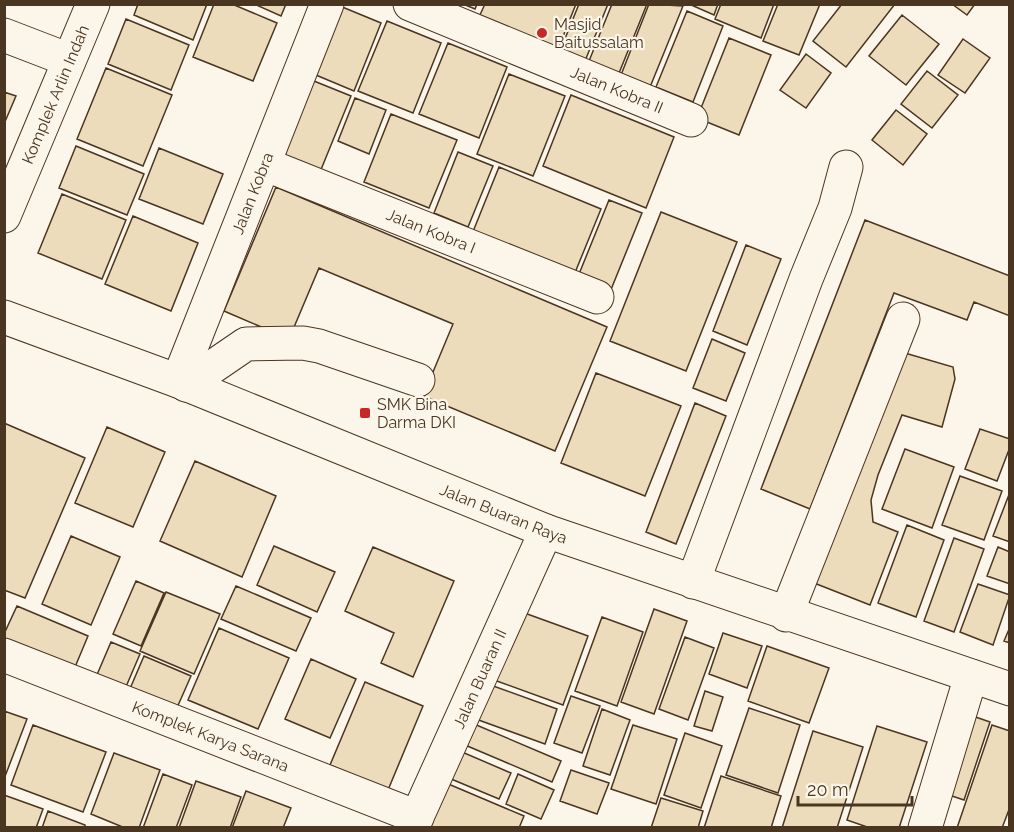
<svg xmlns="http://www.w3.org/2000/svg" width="1014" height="832" viewBox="0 0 1014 832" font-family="Raleway,sans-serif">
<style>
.building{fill:#ecdcbc;stroke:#4a3520;stroke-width:1.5}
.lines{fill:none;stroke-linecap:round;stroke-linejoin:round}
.minor-casing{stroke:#4a3520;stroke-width:35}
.minor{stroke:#fbf6e9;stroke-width:33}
.poi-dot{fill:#c62828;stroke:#fbf6e9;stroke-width:2}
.labels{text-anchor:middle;stroke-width:4.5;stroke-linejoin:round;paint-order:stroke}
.poi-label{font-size:16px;fill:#4a3520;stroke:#fbf6e9;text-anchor:start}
.street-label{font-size:16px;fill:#4a3520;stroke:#fbf6e9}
</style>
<rect width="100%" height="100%" fill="#fbf6e9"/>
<path class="building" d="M138,4H207L193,40L134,15Z
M214,4H232L277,23L253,81L193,57Z
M254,4H286L281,16Z
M335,4L381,23L354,91L304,70Z
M463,4H477L475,9Z
M485,4H576L558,49L479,17Z
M579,4H608L585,61L560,51Z
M612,4H647L617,78L587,66Z
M649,4L683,6L648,92L619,80Z
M689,4H718L714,15Z
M721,4H774L761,38L715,19Z
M778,4H820L799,55L763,41Z
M842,4H895L846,67L813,41Z
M952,4H975L967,15Z
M687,11L723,26L693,102L656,87Z
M902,15L939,44L906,85L869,56Z
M126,19L189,45L171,90L108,64Z
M387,21L441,43L413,113L358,91Z
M729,38L771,55L739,135L697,118Z
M963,39L990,58L965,93L938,75Z
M448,43L507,67L479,138L419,114Z
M806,54L831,73L806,108L780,90Z
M106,68L172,95L143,166L77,139Z
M927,71L958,95L932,128L901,104Z
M509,74L565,96L533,176L477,154Z
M304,77L351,96L320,172L274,153Z
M4,92L16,96L4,124Z
M571,95L674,137L646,208L543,166Z
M355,98L386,110L369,154L338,141Z
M896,110L927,134L903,165L872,140Z
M391,114L457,140L429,208L364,182Z
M76,146L144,174L127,215L59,188Z
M159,148L223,174L203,224L139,199Z
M458,152L493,166L468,227L434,213Z
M499,167L601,209L572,280L470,239Z
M276,187L607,327L555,451L423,396L453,324L319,268L289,339L224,311Z
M62,194L126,220L102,279L38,253Z
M609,200L642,213L610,292L577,279Z
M661,212L737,242L686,371L610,341Z
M133,216L198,243L171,311L105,284Z
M865,220L1010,276V316L974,302L967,320L894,293L810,509L761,489Z
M746,245L781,259L747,345L713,331Z
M712,339L745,353L726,401L693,388Z
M898,351L953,367L955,379L942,427L902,415L878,475L871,500L873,522L898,532L870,605L809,581Z
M596,373L681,406L645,496L561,463Z
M695,403L726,416L676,544L646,532Z
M4,423L85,458L25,598L4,590Z
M107,427L165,452L133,527L75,503Z
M980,429L1010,439V447L997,481L965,469Z
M905,449L954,467L932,528L882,509Z
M195,461L276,496L242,577L160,541Z
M960,476L1002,491L984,540L942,525Z
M1010,492V542L993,536Z
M907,525L944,540L916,617L878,603Z
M71,536L120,557L91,625L42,604Z
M954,538L984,549L954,632L924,621Z
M274,546L335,572L317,612L257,585Z
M373,547L454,581L413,677L381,663L394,633L345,611Z
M998,547L1010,552V584L987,576Z
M136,581L164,593L141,646L113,634Z
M978,584L1010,595L993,645L960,632Z
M236,586L311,618L296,651L221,619Z
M166,592L220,614L194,674L140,651Z
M17,606L88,636L70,679L4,652V634Z
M654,609L687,621L654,714L621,702Z
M519,611L588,636L563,705L494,680Z
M602,617L643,632L617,706L575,691Z
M1010,627V643L1004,641Z
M219,628L289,658L258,729L188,700Z
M723,633L762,646L747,688L709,674Z
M685,637L714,648L688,720L659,709Z
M111,642L140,654L122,696L93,684Z
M767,646L829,668L809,723L748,701Z
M144,656L191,676L172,719L126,698Z
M311,659L356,679L330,738L285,719Z
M365,682L423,706L388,790L330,765Z
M485,683L557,709L545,744L473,718Z
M705,691L723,697L712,731L694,726Z
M571,696L600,706L582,753L554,743Z
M749,708L800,725L778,793L726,775Z
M602,709L630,720L610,775L583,766Z
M4,711L27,719L4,779Z
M967,714L990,722L964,800L940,792Z
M467,721L561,761L552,782L458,742Z
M33,725L106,752L83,812L11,785Z
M633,725L677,739L656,804L611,789Z
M992,725L1010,731V807L1002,828H957Z
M877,726L927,742L899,828H870L847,820Z
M813,731L863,747L837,828H782Z
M685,733L722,746L701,808L664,795Z
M455,749L511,773L499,799L444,776Z
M114,753L160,770L139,828H125L91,814Z
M571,770L609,783L597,814L560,801Z
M163,774L192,785L176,828H143Z
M518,774L554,790L541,819L506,804Z
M721,776L781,796L771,828H704Z
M196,781L241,797L230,828H179Z
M446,783L524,816L519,828H427Z
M246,791L291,808L283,828H232Z
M4,795L43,809L36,828H4Z
M661,798L703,811L698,828H651Z
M48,811L85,825V828H42Z"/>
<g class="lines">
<defs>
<g id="minor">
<path id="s1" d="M410,4L691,120"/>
<path d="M4,35L69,60"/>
<path id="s2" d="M264,164L597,297"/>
<path id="s3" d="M4,216L93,4"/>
<path id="s4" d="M4,317L178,381L546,531L1010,689"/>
<path id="s5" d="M178,381L327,4"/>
<path d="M186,385L246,344L303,343L319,346L418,380"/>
<path d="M693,582L806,279L835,208L846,167"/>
<path d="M786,615L903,319"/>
<path id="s6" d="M4,655L417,817"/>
<path id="s7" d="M412,828L546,531"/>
<path d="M925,828L971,676"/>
</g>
</defs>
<use href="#minor" class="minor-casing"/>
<use href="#minor" class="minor"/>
</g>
<g class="poi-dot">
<circle cx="542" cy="33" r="6"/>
<rect x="359" y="407" width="12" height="12" rx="3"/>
</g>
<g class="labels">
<g class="poi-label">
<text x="554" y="30">Masjid<tspan x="554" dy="18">Baitussalam</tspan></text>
<text x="377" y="410">SMK Bina<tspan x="377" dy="18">Darma DKI</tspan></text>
</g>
<g class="street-label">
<text dy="6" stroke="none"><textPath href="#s1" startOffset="224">Jalan Kobra II</textPath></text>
<text dy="6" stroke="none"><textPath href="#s3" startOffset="132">Komplek Arlin Indah</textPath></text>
<text dy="6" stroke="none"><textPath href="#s5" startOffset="202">Jalan Kobra</textPath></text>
<text dy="6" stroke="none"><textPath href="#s2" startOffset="180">Jalan Kobra I</textPath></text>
<text dy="6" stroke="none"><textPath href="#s4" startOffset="537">Jalan Buaran Raya</textPath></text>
<text dy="6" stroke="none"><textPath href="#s7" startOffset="164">Jalan Buaran II</textPath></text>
<text dy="6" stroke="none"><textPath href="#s6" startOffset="222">Komplek Karya Sarana</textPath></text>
</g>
</g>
<rect width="1014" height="832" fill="none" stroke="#4a3520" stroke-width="12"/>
<path d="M798 796v9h114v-9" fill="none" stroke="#4a3520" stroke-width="3"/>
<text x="807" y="796" font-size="18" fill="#4a3520" stroke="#fbf6e9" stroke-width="4.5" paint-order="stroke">20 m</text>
</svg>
